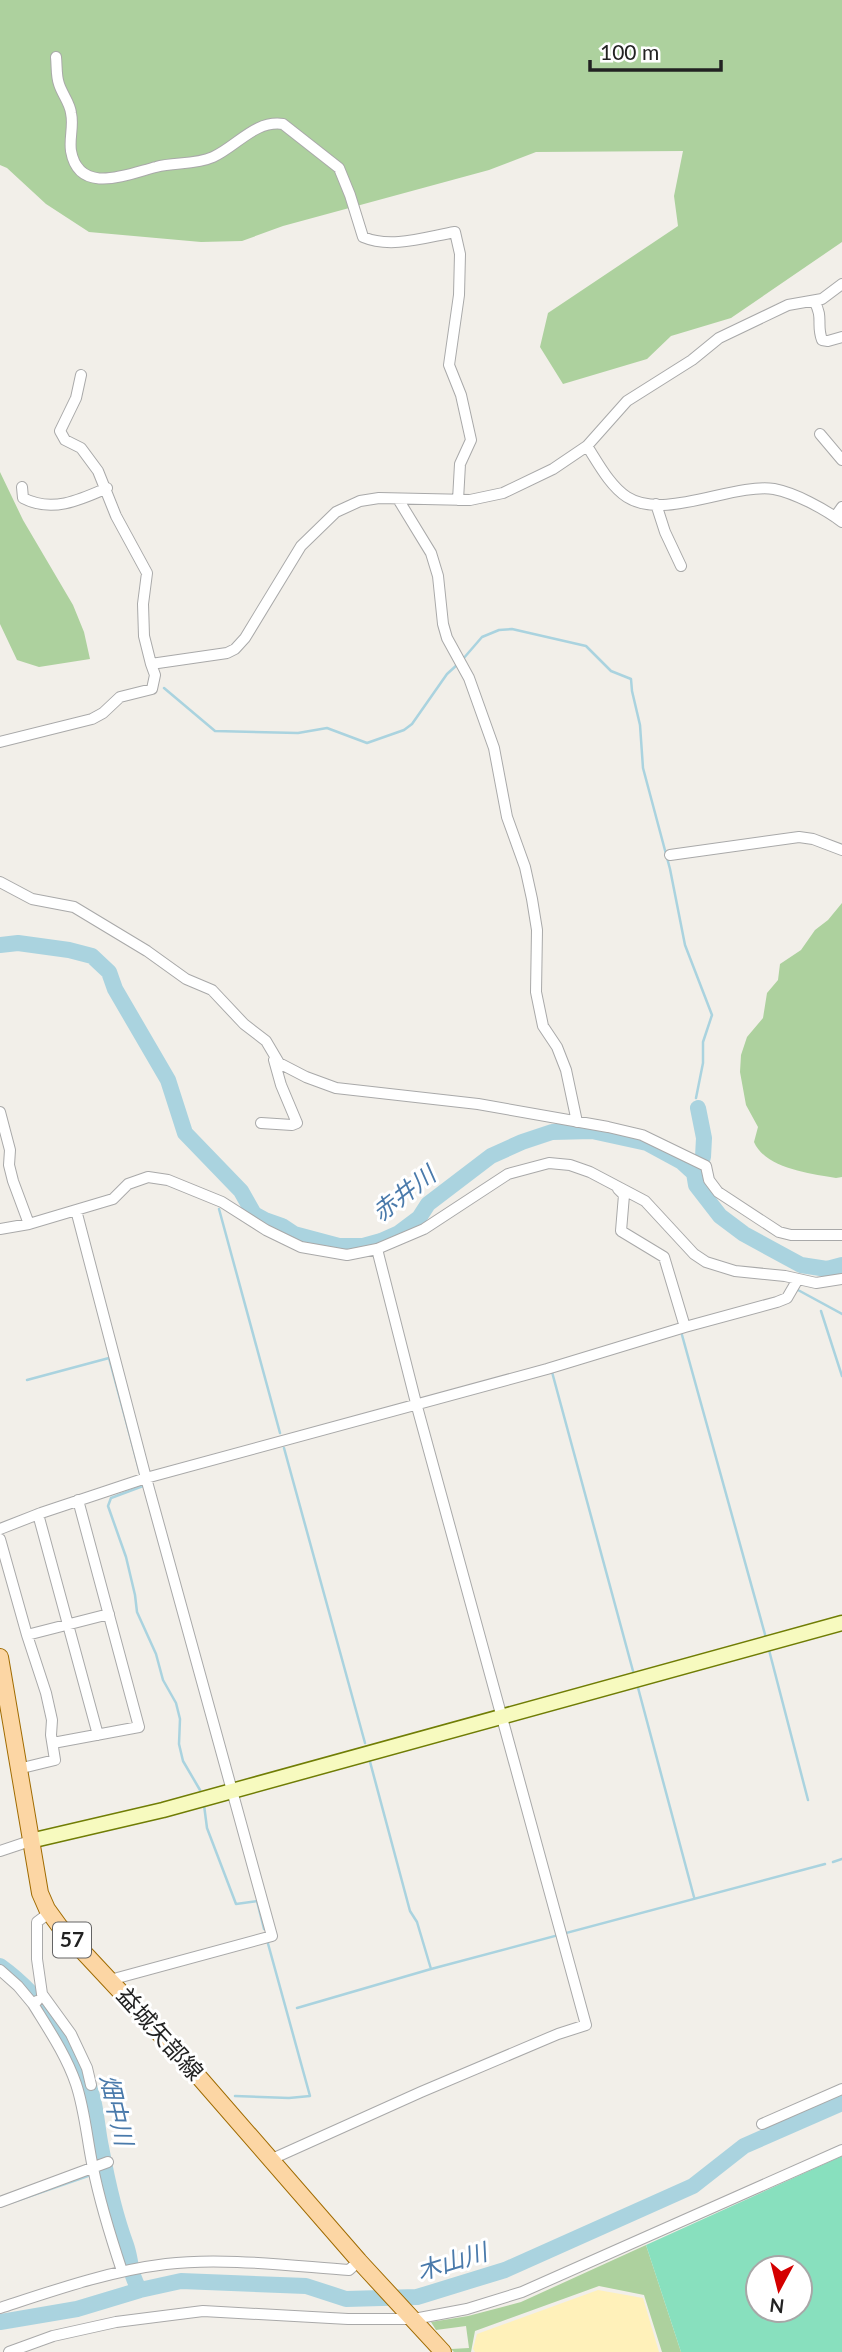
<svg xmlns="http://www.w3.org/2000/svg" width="842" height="2352" viewBox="0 0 842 2352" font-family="Lato,'Noto Sans JP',sans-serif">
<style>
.forest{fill:#add19e}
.sand{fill:#fff1ba}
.pitch{fill:#88e0be;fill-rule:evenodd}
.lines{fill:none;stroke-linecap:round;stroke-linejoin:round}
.stream{stroke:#aad3df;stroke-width:2.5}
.river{stroke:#aad3df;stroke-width:16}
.street-casing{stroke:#a9a9a9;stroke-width:12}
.secondary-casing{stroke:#707d05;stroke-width:17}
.primary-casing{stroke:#a06b00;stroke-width:18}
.street{stroke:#fff;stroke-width:10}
.secondary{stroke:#f7fabf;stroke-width:14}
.primary{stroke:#fcd6a4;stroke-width:16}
.labels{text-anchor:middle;stroke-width:6;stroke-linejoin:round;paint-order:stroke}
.shield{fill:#fff;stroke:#646464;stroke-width:2}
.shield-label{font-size:21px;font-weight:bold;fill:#222}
.street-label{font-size:23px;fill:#222;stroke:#fff}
.water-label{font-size:24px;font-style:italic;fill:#4a7aab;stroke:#fff}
</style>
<rect width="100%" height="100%" fill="#f2efe9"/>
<path class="forest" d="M0,0H842V242L731,318L671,336L647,359L563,384L540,347L548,313L678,226L674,196L683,151L536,152L489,170L283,226L242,241L201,242L89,232L46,204L7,168L0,165Z
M0,472L23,520L73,605L84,632L90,659L39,667L17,660L0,624Z
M842,903V1177L836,1178C810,1174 765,1168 754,1142L758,1127L746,1105L740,1072L741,1055L747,1037L763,1018L767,993L778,980L780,964L801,950L815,930L828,920Z
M646,2245L681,2352H662L644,2295L599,2286L475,2331L471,2352H454L451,2349L469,2348L466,2326L436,2330L431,2322L468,2316L521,2302Z"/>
<path class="sand" d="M598,2290L643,2298L659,2352H475L473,2349L477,2334Z"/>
<path class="pitch" d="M842,2156V2352H681L646,2245ZM800,2268V2310H758V2268Z"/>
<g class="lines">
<path class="stream" d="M463,659L482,637L499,630L512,629L586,646L611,671L631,679L632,691L640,725L643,768L670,869L685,945L712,1015L703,1042V1063L696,1098
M164,688L215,731L298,733L327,728L367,743L404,730L412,724L447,674L458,664
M219,1209L280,1433
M798,1290L842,1314
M821,1311L842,1376
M682,1335L766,1638
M552,1372L633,1671
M27,1380L109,1358L140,1473
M284,1448L365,1743
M143,1486L111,1498L108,1506L126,1557L135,1595L137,1612L156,1654L163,1680L176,1703L180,1719L179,1744L183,1761L200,1790
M769,1650L808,1800
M637,1684L694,1897
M369,1758L410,1911L417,1922L431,1969
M204,1805L207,1828L236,1904L257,1901L264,1929
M833,1862L842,1859
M297,2008L431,1969L825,1864
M235,2096L289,2098L310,2096L267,1940
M13,2202L88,2176"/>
<path class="river" d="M0,945L18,943L69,950L92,956L109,972L115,989L168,1080L185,1133L241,1191L254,1214L265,1220L282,1226L294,1234L339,1246H363L381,1241L399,1233L419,1218L428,1204L491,1156L522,1142L552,1132L592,1131L647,1143L682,1162L694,1173L696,1185L720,1216L744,1234L801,1265L827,1269L842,1265
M698,1108L704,1138L703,1157
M0,1966C42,1996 83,2054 94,2104C97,2118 98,2133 101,2147C107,2180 114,2213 126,2245C132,2262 129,2274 140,2290
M0,2322L77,2309L140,2290L181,2281L306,2286L346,2299L417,2297L505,2270L693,2186L744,2146L842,2103"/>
<defs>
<path id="street" d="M56,57C57,66 56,76 59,84C62,94 70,103 71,113C74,126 69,138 71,151C79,196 128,174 156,167C174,162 195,165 213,157C237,146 255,120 283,124L339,168L350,195L363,237C391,249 426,237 455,232L460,254L459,295L449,365L461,395L471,440L460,464L458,500
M814,301C824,318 816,324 822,340L828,341L842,337
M81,375L76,398L60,431L65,440L81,448L98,471L116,516L147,573L143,604L144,636L151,664
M820,434L842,460
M587,446C598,463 610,486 627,497C665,521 732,483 774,489C795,493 825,509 842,522
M22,487L23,498C52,513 80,500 107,488
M398,499L431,553L438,576L443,624L447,638L469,678L494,748L507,817L525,867L532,899L537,930L536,992L543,1026L557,1047L566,1070L577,1122
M656,504L665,532L681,566
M835,517L842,507
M0,742L92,719L103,713L120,697L152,689L155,675L151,664L227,653L235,649L245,638L301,546L336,512L360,501L379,498L470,500L503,493L553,469L587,446L627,401L692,360L719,338L788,305L822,299L842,284
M670,855L799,837L813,839L842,850
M0,882L32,899L74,907L147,951L186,979L212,990L244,1024L266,1041L279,1063L306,1077L336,1088L478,1104L608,1127L642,1135L706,1166L709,1180L718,1192L779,1232L791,1235H842
M0,1112L10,1150L9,1165L13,1181L29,1224
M261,1123L292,1125L297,1123L281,1085L274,1060
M618,1189L624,1195L621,1231L664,1257L685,1327
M76,1210L146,1478L272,1936L110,1980
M0,1229L29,1224L113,1199L128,1184L148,1177L168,1180L222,1202L266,1230L301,1247L347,1255L377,1249L424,1229L508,1174L549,1163L570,1165L590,1172L645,1201L694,1254L706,1262L735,1271L785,1276L816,1283L842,1279
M38,1514L98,1735
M0,1529L41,1513L146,1478L547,1369L685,1327L777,1302L787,1298L798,1279
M0,1539L27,1635L46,1693L52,1720L51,1735L55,1760L18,1769
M27,1635L109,1614
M53,1743L139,1727L78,1500
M0,1851L30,1841
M49,1913L37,1922V1959L42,1994L71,2034L87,2068L91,2085
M0,1970L18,1986L33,2004L37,2001
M33,2004C49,2030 66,2055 76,2084C85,2111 87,2140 93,2168C100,2203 111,2238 122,2271
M762,2124L842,2089
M272,2159L421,2092L558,2034L586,2025L416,1403L377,1249
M0,2202L108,2162
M0,2308C55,2290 109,2271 166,2264C222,2257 292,2266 349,2270L359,2261
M9,2352L53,2336L116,2322L203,2311L348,2319H414L467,2309L522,2292L842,2150"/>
<path id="secondary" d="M30,1841L163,1810L842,1623"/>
<path id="primary" d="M0,1657L40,1893L47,1909L60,1927L185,2061L359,2261L443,2352"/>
</defs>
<use href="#street" class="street-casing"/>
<use href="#secondary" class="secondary-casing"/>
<use href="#primary" class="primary-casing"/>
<use href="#street" class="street"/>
<use href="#secondary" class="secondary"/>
<use href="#primary" class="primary"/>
</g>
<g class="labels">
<rect class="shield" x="53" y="1922.5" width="38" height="35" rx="5"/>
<g class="shield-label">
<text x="72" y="1947">57</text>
</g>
<g class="street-label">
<text transform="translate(160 2034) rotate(48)" y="8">益城矢部線</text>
</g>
<g class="water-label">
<text transform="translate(404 1194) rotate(-38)" y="8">赤井川</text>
<text transform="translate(116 2110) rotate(77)" y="8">畑中川</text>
<text transform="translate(452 2262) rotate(-17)" y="8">木山川</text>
</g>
</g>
<g transform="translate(779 2289) rotate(187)"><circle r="33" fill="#ffffff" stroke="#a7a7a7" stroke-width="2"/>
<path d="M0-5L12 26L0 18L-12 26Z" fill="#d40000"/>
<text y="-10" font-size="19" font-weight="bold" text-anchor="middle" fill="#222222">N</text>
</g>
<path d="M590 60v10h131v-10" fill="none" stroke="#222222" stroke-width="3.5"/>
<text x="600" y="60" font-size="21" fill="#222222" stroke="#ffffff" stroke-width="5" paint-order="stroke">100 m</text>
</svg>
